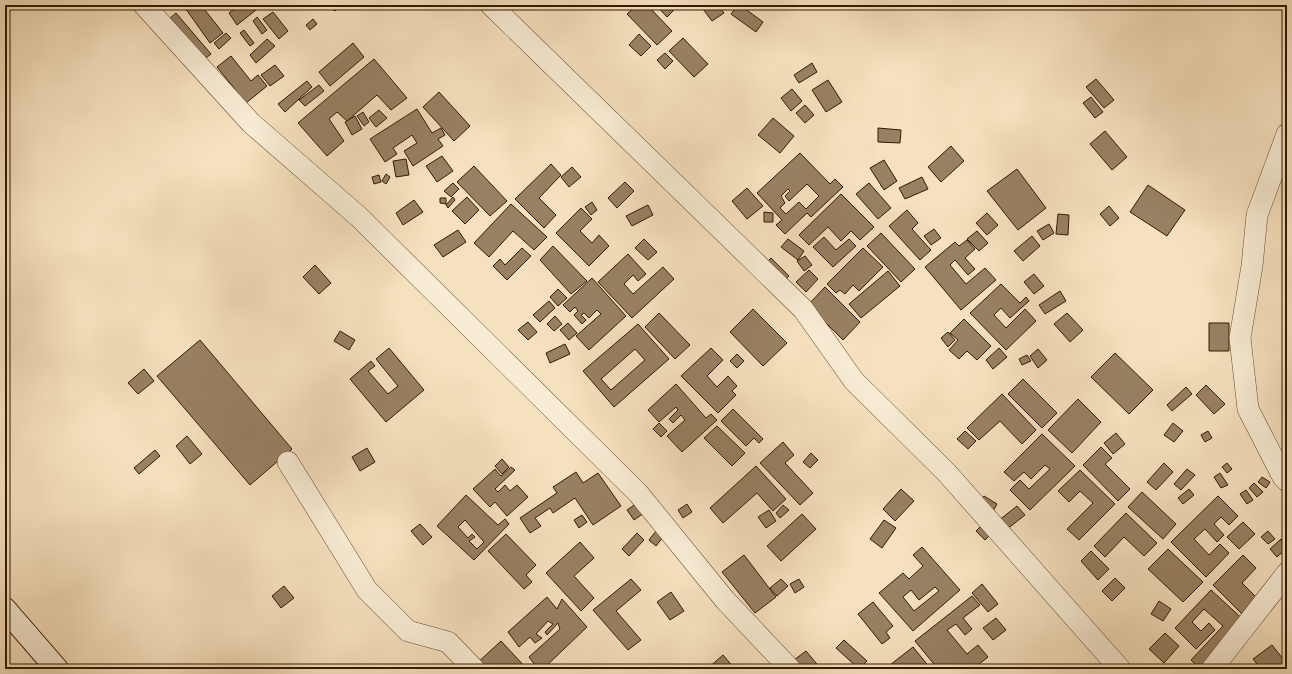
<svg xmlns="http://www.w3.org/2000/svg" width="1292" height="674" viewBox="0 0 1292 674" font-family="'IM FELL DW Pica',serif">
<style>
.building{fill:#988163;stroke:#321a00;fill-rule:evenodd}
.lines{fill:none;stroke-linecap:round;stroke-linejoin:round}
.street-casing{stroke:#634c30;stroke-width:22}
.secondary-casing{stroke:#321a00;stroke-width:24}
.street{stroke:#f9ecd5;stroke-width:21}
.secondary{stroke:#f9ecd5;stroke-width:22}
</style>
<rect width="100%" height="100%" fill="#f6e1be"/>
<filter id="stains"><feTurbulence type="fractalNoise" baseFrequency=".005" numOctaves="4"/><feColorMatrix values="0 0 0 0 .2 0 0 0 0 .09 0 0 0 0 .02 0 0 0 .5 -.17"/></filter>
<radialGradient id="worn" r=".72"><stop offset=".6" stop-color="#630" stop-opacity="0"/><stop offset="1" stop-color="#630" stop-opacity=".3"/></radialGradient>
<path class="building" d="M183,5H201L223,33L210,43Z
M240,5H252L256,10L237,25L229,13Z
M332,5H341L335,11L330,7Z
M637,5H647L672,31L657,45L627,14Z
M656,5H679L667,17Z
M710,5H718L724,13L712,21L703,9Z
M738,5H740L763,22L756,32L731,14Z
M273,12L288,31L279,39L263,19Z
M176,13L211,54L202,61L168,20Z
M257,17L267,30L262,34L253,21Z
M313,19L317,24L310,30L306,25Z
M244,30L254,43L250,46L240,33Z
M226,33L231,38L219,49L214,43Z
M639,34L651,46L641,56L629,45Z
M683,38L708,64L694,77L669,51Z
M267,39L275,46L256,63L250,55Z
M353,43L364,57L330,86L319,72Z
M665,53L673,61L665,69L657,60Z
M231,56L251,81L258,75L267,86L246,103L217,67Z
M374,59L407,98L391,110L377,95L347,121L337,112L329,119L344,141L327,156L298,123Z
M812,63L817,72L799,83L794,75Z
M275,65L284,76L270,86L261,75Z
M1096,79L1114,100L1104,108L1086,87Z
M828,80L842,102L826,112L812,90Z
M307,81L312,87L285,112L278,104Z
M319,85L324,91L305,106L299,100Z
M792,89L802,101L791,111L781,98Z
M439,92L470,126L454,141L423,107Z
M1091,97L1103,112L1095,118L1083,103Z
M805,105L814,115L805,123L796,113Z
M417,109L432,133L441,128L445,135L438,139L443,146L413,166L404,151L417,143L412,135L393,148L397,154L385,162L370,139Z
M379,110L387,118L376,127L369,118Z
M363,112L369,122L364,126L357,116Z
M355,116L362,129L352,135L345,122Z
M773,118L794,136L780,153L758,135Z
M878,128L901,130L900,143L878,142Z
M1105,131L1127,157L1112,170L1090,144Z
M951,146L964,161L941,182L928,167Z
M800,153L830,184L835,179L843,187L811,217L807,213L785,234L776,225L782,220L757,193ZM807,184L819,196L806,209L799,202L786,214L780,208L785,203L781,196L788,189L790,191L785,196L789,201Z
M442,156L453,171L437,182L426,166Z
M406,159L409,175L396,177L393,161Z
M884,160L897,181L884,190L870,168Z
M551,164L561,175L539,198L556,215L544,228L515,199Z
M474,166L507,201L490,216L457,182Z
M572,167L581,177L569,187L561,177Z
M1017,169L1046,208L1018,230L987,191Z
M386,174L390,177L386,184L382,181Z
M379,175L381,182L374,184L372,177Z
M922,177L928,189L905,199L899,188Z
M625,182L634,191L617,208L608,198Z
M453,183L459,189L451,197L444,191Z
M869,183L891,208L878,219L856,194Z
M1148,185L1185,210L1167,236L1130,212Z
M747,188L763,206L747,219L732,201Z
M841,194L874,227L860,240L851,231L841,241L828,227L809,245L799,235Z
M453,197L455,200L448,208L446,205Z
M467,197L479,210L465,224L452,211Z
M440,198H446V204L440,203Z
M414,200L423,212L403,225L396,213Z
M592,202L597,210L591,215L585,207Z
M511,204L547,237L534,250L513,231L489,257L474,243Z
M648,205L653,215L632,226L626,216Z
M1109,206L1119,218L1110,226L1100,214Z
M581,208L592,219L580,231L592,243L599,235L609,246L589,266L556,233Z
M907,210L918,223L912,229L931,250L920,260L889,226Z
M764,212L773,213V222H764Z
M987,213L998,225L987,235L976,223Z
M1058,214L1069,215L1068,235L1056,234Z
M1049,224L1054,233L1043,240L1037,231Z
M934,229L941,238L931,245L924,236Z
M458,230L466,242L443,257L434,245Z
M977,231L988,243L979,251L967,239Z
M881,233L915,269L901,282L867,246Z
M1032,236L1040,246L1023,261L1014,251Z
M824,237L836,250L849,239L856,246L833,267L813,247Z
M644,239L657,252L648,260L635,248Z
M788,239L804,251L798,260L781,247Z
M967,240L975,249L965,258L975,269L968,275L955,260L950,265L966,284L985,268L996,280L961,310L925,267L955,242L959,246Z
M553,246L587,281L571,294L540,260Z
M522,248L531,256L507,280L493,266L500,259L505,265Z
M863,248L883,267L859,291L853,285L845,294L840,290L836,293L827,284Z
M628,254L646,274L638,281L633,275L624,284L633,294L663,267L674,279L632,318L598,282Z
M805,256L812,265L804,271L797,261Z
M771,258L789,276L781,284L763,266Z
M315,265L331,283L319,294L303,277Z
M809,270L818,279L806,292L796,282Z
M888,271L900,286L861,318L849,304Z
M1034,274L1044,286L1034,294L1024,282Z
M592,278L626,316L589,350L576,336L601,314L597,310L589,318L584,313L581,315L586,320L582,324L574,315L578,311L575,307L570,312L563,305Z
M1001,284L1020,303L1026,297L1029,301L1010,318L1001,308L994,315L1006,328L1025,309L1036,321L1006,350L970,313Z
M825,287L860,322L843,340L808,305Z
M558,289L567,298L558,306L550,297Z
M1060,291L1066,301L1045,314L1039,305Z
M549,301L555,308L540,322L533,315Z
M753,309L787,343L763,366L730,332Z
M659,313L690,345L675,359L645,327Z
M1067,313L1083,330L1070,342L1054,324Z
M555,316L562,324L554,331L547,324Z
M964,319L991,346L977,360L967,351L959,359L949,350L958,340L950,333Z
M528,322L537,332L528,340L518,330Z
M568,323L577,333L569,340L560,330Z
M1209,323H1229V351H1209Z
M638,324L669,359L614,407L583,371ZM635,349L645,360L611,390L601,379Z
M340,331L355,340L349,350L334,341Z
M948,332L955,340L948,347L941,338Z
M200,340L292,449L250,485L157,376Z
M565,344L570,354L550,363L546,353Z
M389,348L424,390L386,422L350,379L371,361L375,366L368,371L388,394L398,386L376,359Z
M711,348L723,360L707,376L717,387L728,376L737,386L732,391L736,395L718,413L681,376Z
M999,348L1007,357L993,369L986,360Z
M1038,349L1047,360L1038,368L1030,356Z
M1115,353L1153,390L1129,414L1091,377Z
M737,354L744,361L737,368L730,361Z
M1027,355L1031,361L1022,365L1019,359Z
M144,369L154,381L138,394L128,383Z
M1023,379L1057,413L1042,428L1008,394Z
M676,384L706,418L711,414L717,420L682,452L667,436L685,420L681,415L673,423L669,419L678,410L676,407L659,422L648,410Z
M1206,385L1225,404L1214,414L1196,395Z
M1186,387L1192,394L1172,411L1167,405Z
M1002,394L1036,430L1022,444L1000,421L979,440L967,428Z
M1078,399L1101,422L1072,453L1048,430Z
M733,409L763,439L759,443L754,438L746,446L721,421Z
M659,423L667,431L661,437L653,429Z
M1173,423L1183,431L1174,442L1164,435Z
M717,426L745,453L732,466L704,438Z
M965,431L976,441L968,449L957,439Z
M1208,431L1212,438L1205,442L1201,435Z
M1116,433L1125,444L1113,454L1104,443Z
M1042,434L1075,466L1030,510L1010,490L1020,480L1029,489L1050,469L1045,465L1031,479L1024,472L1014,481L1004,472Z
M187,436L202,454L190,464L176,446Z
M783,442L794,455L785,463L813,493L800,505L760,463Z
M1101,447L1112,458L1105,464L1130,489L1118,501L1083,465Z
M367,448L375,462L360,471L352,457Z
M155,450L160,456L139,474L134,468Z
M811,453L818,460L810,468L803,462Z
M502,459L509,467L502,474L495,466Z
M1164,463L1173,472L1156,490L1147,482Z
M1227,463L1232,469L1227,473L1222,467Z
M756,466L786,499L773,511L757,493L723,523L710,508Z
M511,467L515,470L495,489L498,492L505,485L510,491L517,485L528,497L507,516L495,502L490,507L473,489L495,469L501,476Z
M1187,469L1195,475L1181,490L1174,484Z
M1080,470L1115,504L1079,540L1067,529L1093,503L1080,491L1069,502L1058,491Z
M576,472L583,483L598,473L621,506L593,525L575,498L553,513L550,508L535,518L541,526L530,533L520,518L557,493L553,487Z
M1220,473L1228,485L1221,488L1214,477Z
M1262,477L1270,482L1266,488L1258,482Z
M1254,483L1263,492L1257,497L1249,488Z
M901,489L914,501L895,521L883,509Z
M1189,489L1194,495L1183,504L1178,498Z
M1246,490L1253,500L1247,504L1240,494Z
M1142,492L1176,524L1163,539L1128,507Z
M466,495L498,525L505,519L509,524L474,560L437,526ZM465,520L484,542L477,549L469,541L475,537L472,534L468,538L458,527Z
M984,496L997,504L992,513L978,505Z
M1218,496L1238,516L1229,525L1221,517L1214,524L1224,535L1217,542L1205,529L1194,539L1209,555L1220,544L1229,553L1206,577L1171,542Z
M640,501L647,511L634,520L627,510Z
M687,504L692,512L683,518L678,510Z
M783,505L789,510L780,518L776,513Z
M1017,506L1025,515L1006,530L998,521Z
M769,510L776,521L766,528L758,517Z
M1126,513L1157,543L1144,556L1124,537L1105,557L1094,546Z
M802,514L816,529L781,561L767,546Z
M582,515L587,522L579,528L574,520Z
M884,520L896,528L882,548L870,539Z
M985,522L994,531L985,540L976,531Z
M1243,522L1255,534L1239,549L1227,537Z
M420,524L432,537L423,545L411,531Z
M660,526L667,532L656,546L649,540Z
M1268,531L1275,539L1268,544L1261,537Z
M637,533L644,540L629,556L622,549Z
M506,534L536,565L526,575L532,582L524,589L488,551Z
M1281,539L1287,548L1277,557L1270,549Z
M580,542L594,558L574,576L594,598L581,611L546,573Z
M922,547L960,590L913,631L879,593L903,573L909,579L923,566L913,555ZM935,587L939,591L914,611L903,597L911,590L919,600Z
M1168,549L1203,582L1183,602L1148,569Z
M1091,551L1109,569L1098,580L1081,561Z
M744,555L776,597L755,613L722,572Z
M1243,555L1256,568L1242,583L1263,604L1248,620L1213,585Z
M1115,578L1125,588L1112,601L1102,591Z
M631,579L641,590L616,611L641,640L628,650L593,610Z
M781,579L788,586L777,596L770,588Z
M799,579L804,587L795,593L790,584Z
M982,584L998,604L988,612L972,593Z
M284,586L294,598L281,608L272,596Z
M1211,590L1247,623L1203,669H1200L1191,660L1223,626L1204,609L1192,622L1201,631L1209,623L1215,630L1196,649L1175,628Z
M671,592L684,611L670,620L657,602Z
M972,596L980,605L963,618L972,629L965,635L956,624L947,630L967,654L978,645L988,657L973,669H938L915,641Z
M547,597L557,609L562,599L587,627L543,669H538L529,657L560,629L558,623L547,635L545,632L553,624L548,621L536,634L542,638L535,643L530,637L519,647L508,632Z
M1159,601L1171,609L1163,621L1151,614Z
M873,602L893,626L886,632L890,638L882,644L858,614Z
M996,618L1006,630L993,640L983,628Z
M1165,633L1179,646L1164,663L1149,649Z
M844,640L867,661L859,669L836,648Z
M501,641L527,669H479L475,665Z
M1272,645L1287,664V669H1261L1253,659Z
M913,647L931,669H894L890,665Z
M806,651L821,669H802L794,660Z
M723,655L735,669H707Z"/>
<g class="lines">
<defs>
<path id="street" d="M144,5L251,123L359,217L638,493L725,600L790,669
M491,5L803,309L854,381L947,473L1120,669
M1287,134L1257,215L1252,266L1240,338L1248,409L1283,477L1287,481
M288,462L367,590L408,631L448,642L474,669
M1212,669L1287,573"/>
<path id="secondary" d="M5,609L57,669"/>
</defs>
<use href="#street" class="street-casing"/>
<use href="#secondary" class="secondary-casing"/>
<use href="#street" class="street"/>
<use href="#secondary" class="secondary"/>
</g>
<rect width="1292" height="674" fill="none" stroke="#f6e1be" stroke-width="20"/>
<rect x="6" y="6" width="1280" height="662" fill="none" stroke="#321a00" stroke-width="2"/>
<rect x="10" y="10" width="1272" height="654" fill="none" stroke="#321a00"/>
<rect width="100%" height="100%" filter="url(#stains)"/>
<rect width="100%" height="100%" fill="url(#worn)"/>
</svg>
